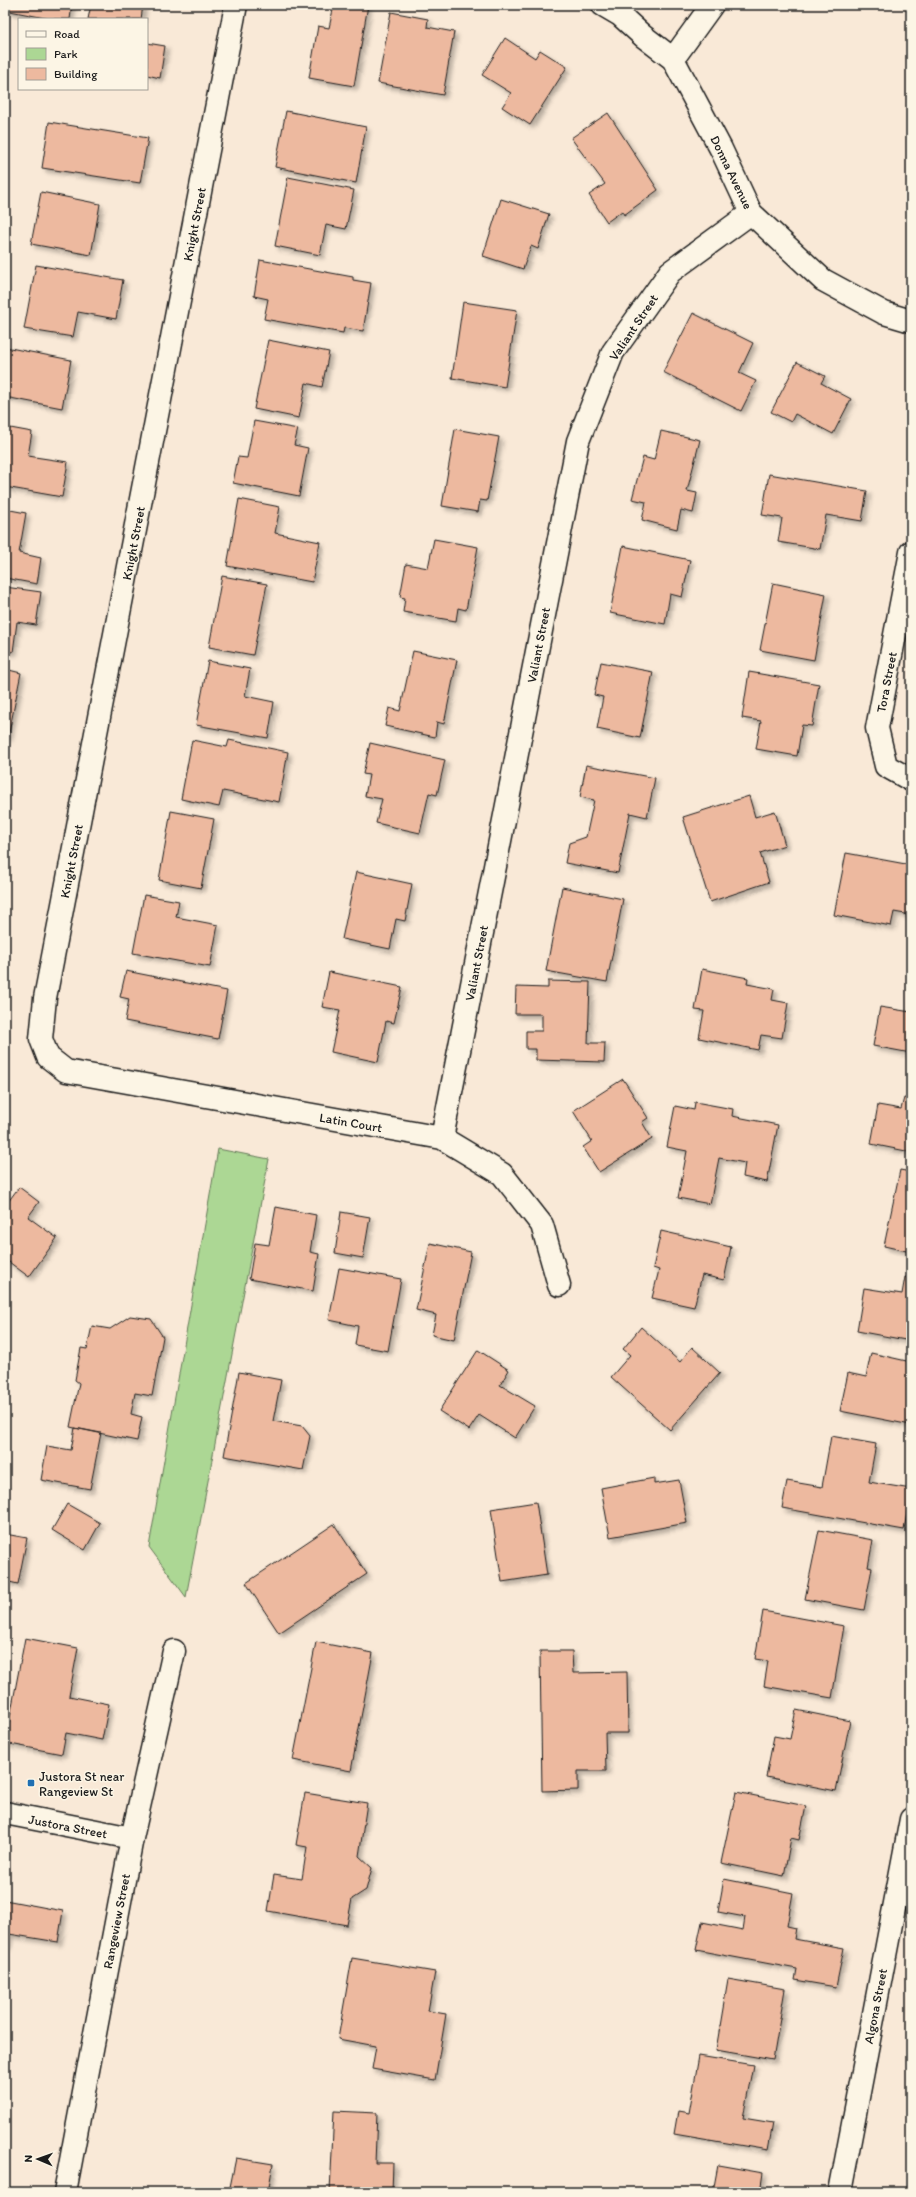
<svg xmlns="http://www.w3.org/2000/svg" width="916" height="2197" viewBox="0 0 916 2197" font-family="Itim,sans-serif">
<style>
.green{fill:#acd794;stroke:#647a58}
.building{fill:#edb99f;stroke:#1c1c1c;filter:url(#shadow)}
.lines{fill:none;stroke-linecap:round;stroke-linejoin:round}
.street-casing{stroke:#1c1c1c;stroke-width:25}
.street{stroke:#fcf5e5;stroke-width:22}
.poi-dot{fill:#1f6fb2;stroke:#fcf5e5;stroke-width:1.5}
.labels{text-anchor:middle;stroke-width:3;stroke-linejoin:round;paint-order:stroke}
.street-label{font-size:13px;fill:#1c1c1c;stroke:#fcf5e5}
.poi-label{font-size:13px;fill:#1c1c1c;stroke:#fcf5e5;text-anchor:start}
</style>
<defs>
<filter id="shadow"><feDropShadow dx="3.5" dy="3.5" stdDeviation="2" flood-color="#0004"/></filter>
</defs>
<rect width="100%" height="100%" fill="#f9e9d7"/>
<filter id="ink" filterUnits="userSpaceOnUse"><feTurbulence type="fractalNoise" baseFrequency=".025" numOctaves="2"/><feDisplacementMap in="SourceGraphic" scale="8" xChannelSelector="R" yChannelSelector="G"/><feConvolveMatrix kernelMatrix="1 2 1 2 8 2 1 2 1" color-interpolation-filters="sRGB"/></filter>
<g filter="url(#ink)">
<path class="green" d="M218,1149L269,1159L186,1597L149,1547Z"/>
<path class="building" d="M5,5H72L70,19H50L5,10Z
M91,5H143L141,19H88Z
M334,5H368L354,86L309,78L318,26L329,28Z
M391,12L428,19L427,27L454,32L443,95L378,83Z
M505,38L535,58L540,50L567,67L530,125L502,107L511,93L482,75Z
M147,43L165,46L160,78L147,75Z
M286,111L366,127L356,183L275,167Z
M608,113L658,190L624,215L622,211L607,222L589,195L605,184L571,138Z
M49,122L148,138L140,183L42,168Z
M288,177L354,190L346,229L326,225L320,255L275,246Z
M41,192L100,204L91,255L31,244Z
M501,199L549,214L538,249L531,246L523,269L483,256Z
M260,260L353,277V280L371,283L363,331L344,328L343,333L264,319L268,299L254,296Z
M36,265L123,280L116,319L78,312L73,337L24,329Z
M463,302L517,310L505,387L452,378Z
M693,313L753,343L739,373L756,381L741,411L663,372Z
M268,340L329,352L322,387L306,383L299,418L254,409Z
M5,347L71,360L62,408L5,397Z
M797,362L825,376L821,383L851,399L833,434L795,414L791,422L771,412Z
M254,421L298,429L294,445L308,448L299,496L233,483L238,457L247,458Z
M5,427L32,432L28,456L68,462L62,497L5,487Z
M455,429L499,437L487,501L480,500L478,512L442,506Z
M661,431L700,440L687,491L697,493L693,513L681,510L677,529L642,520L646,502L632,499L643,457L654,460Z
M769,474L867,491L862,521L826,515L820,549L778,542L782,518L762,515Z
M239,499L280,507L275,533L320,542L312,582L227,566Z
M5,509L26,513L19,553L41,558L37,584L5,578Z
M434,539L478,547L466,610L458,608L456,621L403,612L405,598L400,597L406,564L428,568Z
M623,546L690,560L682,597L670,594L665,624L610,613Z
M222,576L267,584L253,655L209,647Z
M773,583L826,594L814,660L760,650Z
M5,587L41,592L36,625L17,622L13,652L5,651Z
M413,651L457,660L444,724L437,722L435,737L385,726L389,708L400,711Z
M208,661L250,669L245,696L274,702L268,738L196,725Z
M601,662L653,672L640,738L597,729L603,697L594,695Z
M5,669L21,673L8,738L5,737Z
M749,672L819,684L812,726L802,725L797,756L756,749L761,721L742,718Z
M192,740L227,747L229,740L288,752L279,802L223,791L219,807L181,799Z
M370,743L445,760L437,795L429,793L420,833L376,823L382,799L365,796L369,775L363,774Z
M586,765L655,778L647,817L630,813L618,873L565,863L569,843L586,837L594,800L580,797Z
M749,796L755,817L775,811L785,845L760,853L769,882L710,902L683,817Z
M171,811L214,819L201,888L159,880Z
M846,853L911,865V915L894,912L891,926L834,915Z
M356,872L412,884L405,921L396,919L390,949L342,939Z
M562,887L623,899L607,982L546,971Z
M144,895L179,901L176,917L218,925L210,967L133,953Z
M702,969L748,978L747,984L774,989L772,1000L788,1003L782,1038L761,1035L758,1050L699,1038L704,1011L695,1010Z
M126,971L227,991L218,1039L125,1021L129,999L120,997Z
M329,972L402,987L394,1023L386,1021L378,1062L331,1052L340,1010L322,1007Z
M548,981L590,982L588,1043H605L604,1062L536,1060V1049H526V1031H542V1014H515L516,987L548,988Z
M880,1007L911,1012V1053L873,1046Z
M623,1079L648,1118L642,1122L652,1139L599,1172L583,1147L592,1141L573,1111Z
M904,1098L911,1099V1152L871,1144L878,1105L901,1109Z
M695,1102L733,1109L732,1116L778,1125L767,1182L743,1177L745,1163L719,1158L710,1204L678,1198L687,1151L667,1147L675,1106L694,1110Z
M900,1170L911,1172V1252L884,1246Z
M19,1187L39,1202L28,1217L57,1238L29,1277L5,1259V1206Z
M276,1207L316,1215L310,1252L319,1254L313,1291L249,1279L255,1243L269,1245Z
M341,1212L370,1217L363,1258L335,1253Z
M661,1231L731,1247L724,1280L702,1275L694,1307L652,1298L659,1270L653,1268Z
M430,1243L471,1252L454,1340L432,1335L436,1315L416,1310Z
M339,1268L401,1279L388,1351L355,1345L358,1326L329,1320Z
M905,1277L911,1278V1341L857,1331L864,1288L902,1294Z
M130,1316L151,1319L163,1337L152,1396L135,1393L131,1414L142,1417L137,1441L70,1427L79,1383L75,1380L81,1348L87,1349L92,1326L110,1329Z
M641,1327L680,1362L692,1347L720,1373L670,1430L611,1377L630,1355L623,1349Z
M478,1350L509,1370L500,1385L535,1406L515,1438L479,1415L469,1430L439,1411Z
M871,1353L911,1362V1425L840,1411L848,1373L866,1377Z
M239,1372L281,1380L273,1421L302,1426L310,1436L303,1470L224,1456Z
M75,1428L101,1433L90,1489L41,1480L47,1446L71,1450Z
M831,1436L876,1444L869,1482L911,1489L904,1530L782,1508L787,1481L822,1487Z
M654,1478V1484L679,1480L687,1523L610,1537L601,1488Z
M536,1502L547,1575L502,1582L491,1509Z
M67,1504L100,1523L85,1550L52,1530Z
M334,1524L367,1574L279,1633L246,1583Z
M819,1530L873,1540L868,1567L872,1568L864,1610L805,1599Z
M5,1534L27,1538L18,1584L5,1581Z
M763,1611L844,1626L832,1698L764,1686L768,1661L755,1659Z
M25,1638L78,1648L69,1696L109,1704L102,1740L66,1733L62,1754L5,1743Z
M316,1642L373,1653L351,1771L293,1760Z
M540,1651H572L573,1673L627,1672L628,1733H605L606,1771H578V1790L542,1791Z
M796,1710L850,1721L836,1791L766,1777L774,1736L790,1739Z
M736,1792L806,1806L799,1840L791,1838L784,1876L721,1863Z
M305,1793L367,1803L359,1856L372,1868L366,1890L352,1899L347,1925L268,1911L274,1875L302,1879L307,1847L296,1845Z
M724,1879L793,1893L787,1926L796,1928L794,1939L844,1948L836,1987L795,1980L797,1969L696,1950L702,1922L743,1930L745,1917L718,1912Z
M5,1900L63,1911L58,1942L9,1934L7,1946L5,1945Z
M352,1958L435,1972L428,2011L446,2014L435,2080L372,2069L376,2046L338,2039Z
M728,1979L785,1989L773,2060L716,2050Z
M699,2056L753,2065L743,2118L773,2123L768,2150L674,2134L678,2111L689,2113Z
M334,2111L377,2113L375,2163H393L392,2192H330Z
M236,2158L273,2164L269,2187L293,2192H229Z
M718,2165L763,2173L760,2192H713Z"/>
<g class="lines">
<defs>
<path id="street" d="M236,5L45,998L41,1039L48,1057L66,1071L442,1138L502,1174L542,1225L559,1285
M603,5L620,15L643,36L673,59L721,149L751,213L823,280L884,313L911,321
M673,59L712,5
M911,552L877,728L886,766L911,780
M442,1138L578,441L613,352L670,272L751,213
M5,1813L132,1838
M65,2192L132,1838L174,1651
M840,2192L911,1819"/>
</defs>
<use href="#street" class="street-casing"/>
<use href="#street" class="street"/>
</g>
</g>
<rect class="poi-dot" x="27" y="1779" width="8" height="8" rx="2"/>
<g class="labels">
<g class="street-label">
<text transform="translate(732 172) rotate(64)" y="5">Donna Avenue</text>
<text transform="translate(194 224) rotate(-79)" y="5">Knight Street</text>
<text transform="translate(633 327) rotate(-56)" y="5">Valiant Street</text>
<text transform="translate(133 543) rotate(-79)" y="5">Knight Street</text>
<text transform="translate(538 645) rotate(-79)" y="5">Valiant Street</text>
<text transform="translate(886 682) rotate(-79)" y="5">Tora Street</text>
<text transform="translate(71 861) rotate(-79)" y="5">Knight Street</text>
<text transform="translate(476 963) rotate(-79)" y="5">Valiant Street</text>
<text transform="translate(351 1122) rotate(10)" y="5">Latin Court</text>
<text transform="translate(68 1826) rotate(11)" y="5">Justora Street</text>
<text transform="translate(116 1921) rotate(-79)" y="5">Rangeview Street</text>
<text transform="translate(875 2006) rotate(-79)" y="5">Algona Street</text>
</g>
<g class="poi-label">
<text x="39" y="1781">Justora St near<tspan x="39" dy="15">Rangeview St</tspan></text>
</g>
</g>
<rect width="916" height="2197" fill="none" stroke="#fcf5e5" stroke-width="20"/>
<rect x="10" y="10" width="896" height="2177" fill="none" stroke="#1c1c1c" stroke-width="1.5" filter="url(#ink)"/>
<rect x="18" y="18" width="130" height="72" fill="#fcf5e5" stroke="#a29e95"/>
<rect x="26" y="31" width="20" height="6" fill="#fcf5e5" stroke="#a29e95"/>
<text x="54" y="38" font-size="12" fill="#1c1c1c">Road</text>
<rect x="26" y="48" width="20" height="12" fill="#acd794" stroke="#a29e95"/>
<text x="54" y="58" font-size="12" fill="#1c1c1c">Park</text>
<rect x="26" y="68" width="20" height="12" fill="#edb99f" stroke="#a29e95"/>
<text x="54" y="78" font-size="12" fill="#1c1c1c">Building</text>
<g transform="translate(38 2159) rotate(272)" stroke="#fcf5e5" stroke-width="3" paint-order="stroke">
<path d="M0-3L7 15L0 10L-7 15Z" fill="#1c1c1c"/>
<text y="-6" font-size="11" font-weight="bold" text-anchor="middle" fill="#1c1c1c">N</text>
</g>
</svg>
